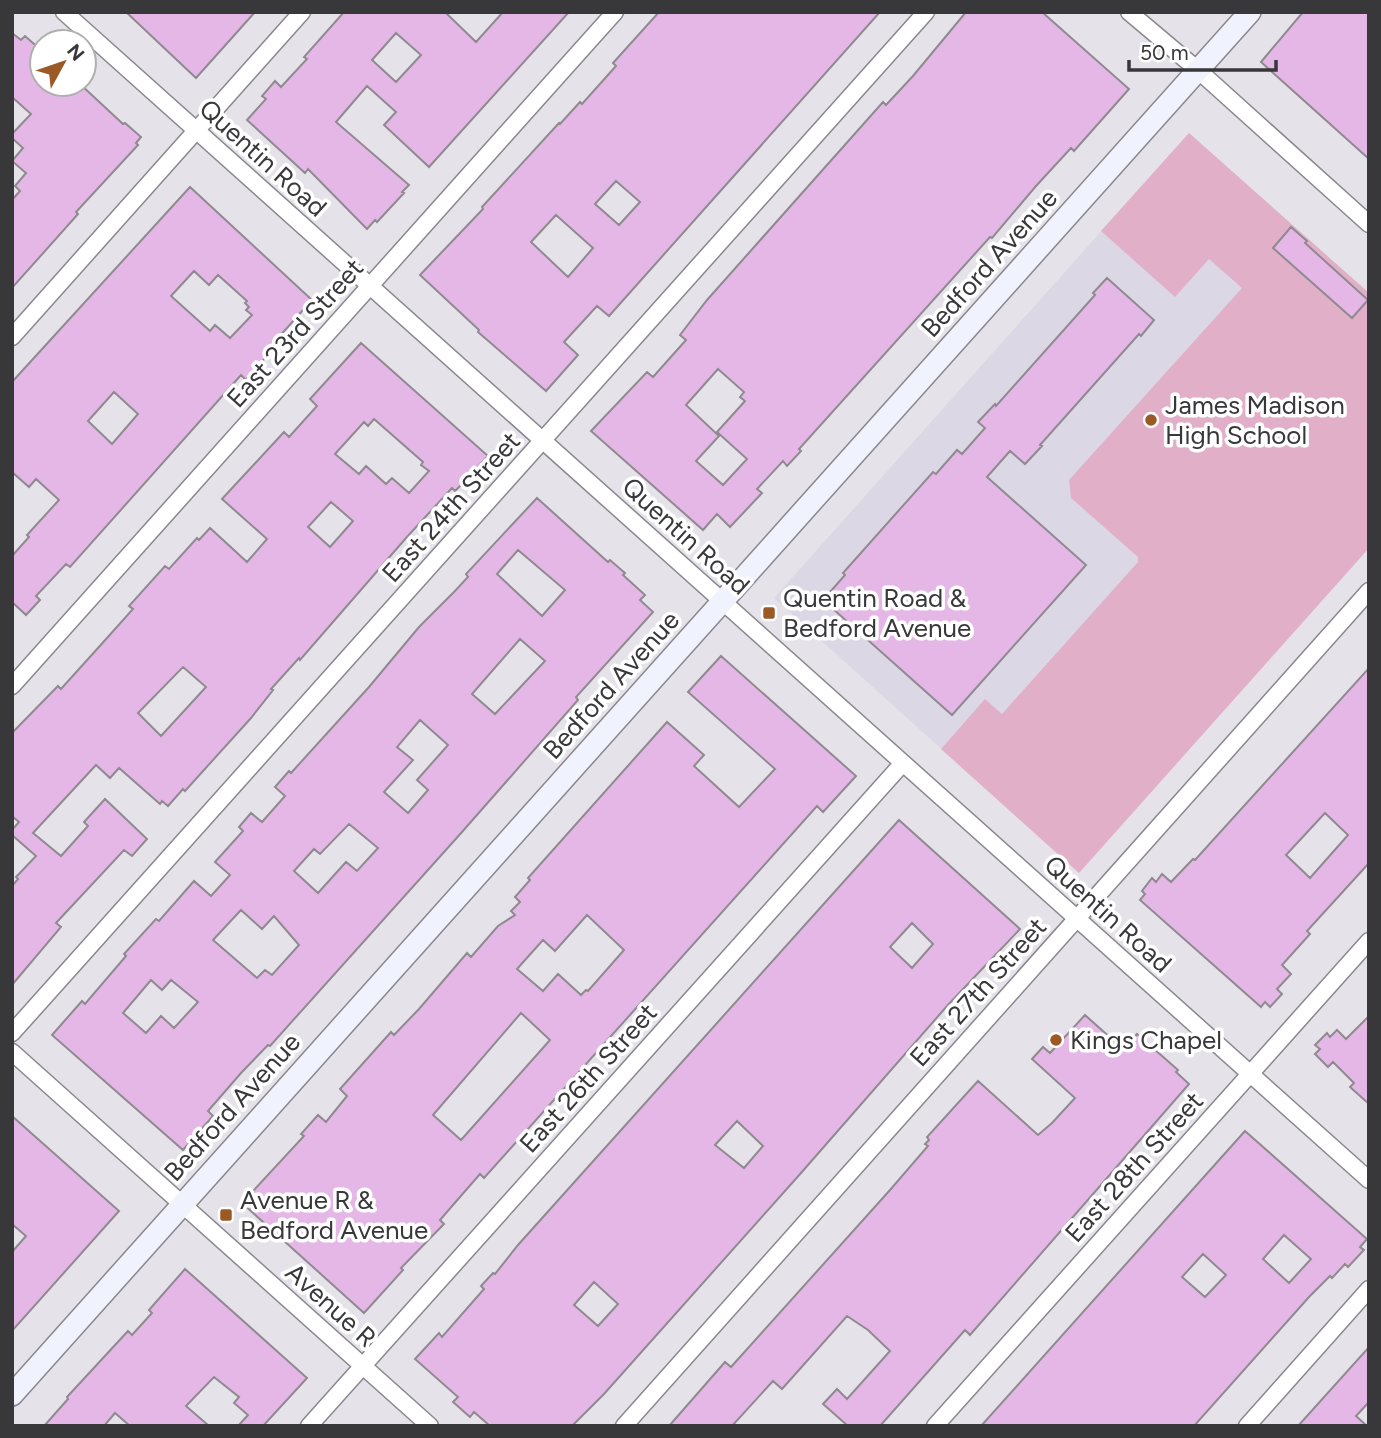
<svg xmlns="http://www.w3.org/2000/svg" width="1381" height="1438" viewBox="0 0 1381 1438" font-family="Figtree,sans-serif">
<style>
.built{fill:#dcd7e5}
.green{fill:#e1b0c8}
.building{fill:#e5b7e7;stroke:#8f8a8f;stroke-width:2;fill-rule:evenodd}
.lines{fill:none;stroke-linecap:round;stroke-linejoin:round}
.street-casing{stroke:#8a888e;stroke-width:19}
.secondary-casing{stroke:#8a888e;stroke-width:24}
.street{stroke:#fff;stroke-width:16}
.secondary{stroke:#f0f2fe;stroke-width:21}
.poi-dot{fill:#9b5a25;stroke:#fff;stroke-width:2.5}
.labels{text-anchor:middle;stroke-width:7;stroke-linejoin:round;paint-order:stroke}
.street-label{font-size:26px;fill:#38373a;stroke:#fff}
.poi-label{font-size:26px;fill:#38373a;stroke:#fff;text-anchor:start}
</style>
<rect width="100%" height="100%" fill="#e5e2e9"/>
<path class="built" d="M1189,133L1369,293V548L1079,873L774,598Z"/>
<path class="green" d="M1189,133L1369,293V548L1079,873L941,749L985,699L1002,714L1138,562V557L1071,498L1069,480L1242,288L1209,259L1175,297L1101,231Z"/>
<path class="building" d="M126,12H255L196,78Z
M344,12H445L476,42L503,12H569L429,167L384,125L396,112L367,86L336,122L409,185L402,192L404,193L377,222L375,220L367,229L308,169L305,173L247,120L266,99L262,96L275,81L281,87L307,59L304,57ZM396,33L421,55L396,82L372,60Z
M659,12H880L609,316L597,306L564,342L578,355L546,391L478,332L479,330L420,275L483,209L482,207L559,123L560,124L580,102L582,104L616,66L613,63ZM616,181L640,202L619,225L595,204ZM556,215L593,248L568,277L531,242Z
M966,12H1042L1129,89L1074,151L1071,148L1036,186L992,238L990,237L799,449L801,451L787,466L783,461L757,489L762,493L730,527L717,514L703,530L591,431L647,372L653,377L686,340L680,335L707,300L883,102L886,105L913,76ZM718,369L744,392L740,397L745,401L717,432L747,459L723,485L696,461L719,436L686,405Z
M1303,12H1369V159L1261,62Z
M12,33L21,40L25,36L42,51V84H80L123,124L125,123L141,137L136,143L138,145L76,212L78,214L12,288V200L20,191L15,186L26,173L12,161L23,148L12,138V134L31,114L12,97Z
M190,187L312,300L277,339L280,341L246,380L241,375L70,567L66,564L36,596L40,600L26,615L12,602V556L29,537L27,535L59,500L36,479L29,487L12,472V382ZM194,271L209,285L218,275L247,301L245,303L249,307L246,310L252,315L230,338L215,325L210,331L171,296ZM114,392L138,414L112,444L88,421Z
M1291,227L1307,241L1305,243L1368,300L1352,318L1273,248Z
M1107,278L1154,320L1141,336L1139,334L1040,445L1042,446L1025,464L1010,451L987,477L1086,565L952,715L823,600L845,575L843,573L933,472L936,474L957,450L962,454L985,428L978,422L995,404L996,406L1095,295L1093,293Z
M361,343L488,456L462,484L455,491L452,488L406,538L300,660L299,658L271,689L273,690L251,718L185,791L183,789L168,806L162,801L160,804L119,768L110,778L96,765L33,833L61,856L88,826L84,822L105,799L147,839L132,856L124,850L56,923L61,927L12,985V886L18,879L16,877L36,856L12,835V830L19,822L12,816V733L58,686L61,689L107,638L133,609L129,606L165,566L169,569L197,538L199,540L210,528L247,562L267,539L222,499L284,432L289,437L317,406L310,399ZM374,419L423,462L421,465L429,471L409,493L392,478L386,484L366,466L359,474L335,454L364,422L368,426ZM331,502L353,521L330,547L308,527ZM183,667L206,687L161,736L138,713Z
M537,498L608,562L610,560L625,573L623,575L645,595L640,600L653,612L576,697L578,700L462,832L270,1046L268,1045L241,1073L208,1111L213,1116L183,1150L52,1035L82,1001L85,1004L126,956L124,954L156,919L159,921L194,881L211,896L230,875L215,862L243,831L239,827L251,813L262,822L285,796L275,787L289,771L291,773L369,687L419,627L454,592L468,577L466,574ZM518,550L565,590L542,616L497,574ZM520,639L545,661L495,714L472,694ZM420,720L448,745L417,780L428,790L408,813L384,792L413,760L397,747ZM349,824L378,848L357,871L346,862L318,893L294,871L314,849L320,854ZM241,910L262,929L274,916L299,945L272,975L265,970L257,978L213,940ZM151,980L162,990L171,980L198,1002L174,1028L161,1016L146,1033L123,1013Z
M721,656L856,776L823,812L817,806L484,1178L480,1174L453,1205L440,1220L444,1224L401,1268L403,1270L364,1313L242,1203L304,1136L301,1134L318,1115L326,1122L347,1096L340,1089L391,1032L394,1035L419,1009L467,953L471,957L498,926L515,915L511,911L520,902L515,897L530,880L528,878L667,722L704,755L694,766L739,807L775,769L688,692ZM587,915L624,950L588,991L586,990L581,995L558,974L543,991L517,969L543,940L555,951ZM521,1013L550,1040L461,1140L433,1115Z
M1369,668V863L1307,931L1310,934L1282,965L1291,974L1277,989L1282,994L1270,1007L1265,1002L1261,1007L1140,900L1145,894L1142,891L1152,878L1156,882L1162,874L1171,882L1193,859L1195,860ZM1325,813L1348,835L1310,878L1286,855Z
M899,820L1020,929L947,1006L801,1173L604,1394L572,1426H490L474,1412L470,1417L453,1402L458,1397L415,1359L439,1333L442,1337L484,1289L481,1286L493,1273L495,1274L518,1245ZM912,923L933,944L912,968L890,947ZM737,1121L763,1146L744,1168L715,1145ZM594,1282L618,1304L598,1326L574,1305Z
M1085,1015L1123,1049L1137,1034L1178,1070L1176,1072L1189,1084L970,1335L965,1330L880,1426H848L823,1404L837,1389L847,1399L890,1351L868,1330L847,1316L782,1389L773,1381L732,1426H669L725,1362L731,1367L890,1190L928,1146L925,1144L929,1140L927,1137L978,1081L1038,1135L1052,1123L1075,1098L1032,1059L1043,1047L1050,1053Z
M1369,1016V1104L1350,1087L1354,1083L1333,1062L1328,1067L1315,1054L1320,1049L1315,1045L1327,1033L1330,1037L1337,1030L1346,1039Z
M12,1116L119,1211L12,1331V1252L26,1236L12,1224Z
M1245,1131L1367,1239L1360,1247L1364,1250L1348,1267L1345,1264L1332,1278L1330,1276L1309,1297L1194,1426H981ZM1284,1235L1311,1259L1289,1283L1263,1259ZM1203,1254L1226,1275L1205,1297L1182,1277Z
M185,1269L307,1378L263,1426H238L248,1415L234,1403L239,1397L214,1377L186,1406L209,1426H130L115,1413L104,1426H44L68,1399L67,1397L128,1331L132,1335L152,1313L149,1310Z
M1369,1347V1402L1356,1416L1367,1426H1298Z"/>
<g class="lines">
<defs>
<path id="street" d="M64,12L1369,1180
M1129,12L1199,71L1369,224
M12,337L302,12
M12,686L615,12
M12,1033L926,12
M12,1052L430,1426
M309,1426L903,763
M624,1426L1369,591
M935,1426L1369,941
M1247,1426L1369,1289"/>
<path id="secondary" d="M12,1395L1250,12"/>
</defs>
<use href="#street" class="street-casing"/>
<use href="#secondary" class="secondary-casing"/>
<use href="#street" class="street"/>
<use href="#secondary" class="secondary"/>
</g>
<g class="poi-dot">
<circle cx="1151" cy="420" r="7"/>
<rect x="762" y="606" width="14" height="14" rx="3.5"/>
<circle cx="1056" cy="1040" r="7"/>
<rect x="219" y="1208" width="14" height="14" rx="3.5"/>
</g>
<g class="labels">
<g class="street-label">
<text transform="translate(263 158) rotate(42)" y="9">Quentin Road</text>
<text transform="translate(989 263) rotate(-48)" y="9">Bedford Avenue</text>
<text transform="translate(295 333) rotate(-48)" y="9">East 23rd Street</text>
<text transform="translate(451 507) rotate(-48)" y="9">East 24th Street</text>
<text transform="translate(686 536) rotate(42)" y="9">Quentin Road</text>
<text transform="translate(611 685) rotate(-48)" y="9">Bedford Avenue</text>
<text transform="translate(1108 914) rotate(42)" y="9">Quentin Road</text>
<text transform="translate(978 992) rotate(-48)" y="9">East 27th Street</text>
<text transform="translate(588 1078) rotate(-48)" y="9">East 26th Street</text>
<text transform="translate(232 1107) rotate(-48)" y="9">Bedford Avenue</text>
<text transform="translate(1134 1167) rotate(-48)" y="9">East 28th Street</text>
<text transform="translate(331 1305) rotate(42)" y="9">Avenue R</text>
</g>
<g class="poi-label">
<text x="1165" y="414">James Madison<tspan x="1165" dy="30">High School</tspan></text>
<text x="783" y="607">Quentin Road &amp;<tspan x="783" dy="30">Bedford Avenue</tspan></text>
<text x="1070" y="1049">Kings Chapel</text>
<text x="240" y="1209">Avenue R &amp;<tspan x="240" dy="30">Bedford Avenue</tspan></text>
</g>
</g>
<rect width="1381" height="1438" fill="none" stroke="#38373a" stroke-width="28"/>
<g transform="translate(63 63) rotate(50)"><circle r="33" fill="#ffffff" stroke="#afafb0" stroke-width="2"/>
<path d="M0-5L12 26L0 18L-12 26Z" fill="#9b5a25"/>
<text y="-10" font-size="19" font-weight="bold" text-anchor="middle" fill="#38373a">N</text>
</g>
<path d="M1129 60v10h147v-10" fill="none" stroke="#38373a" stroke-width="3.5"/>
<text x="1140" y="60" font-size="21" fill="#38373a" stroke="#ffffff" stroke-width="5" paint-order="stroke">50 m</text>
</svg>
